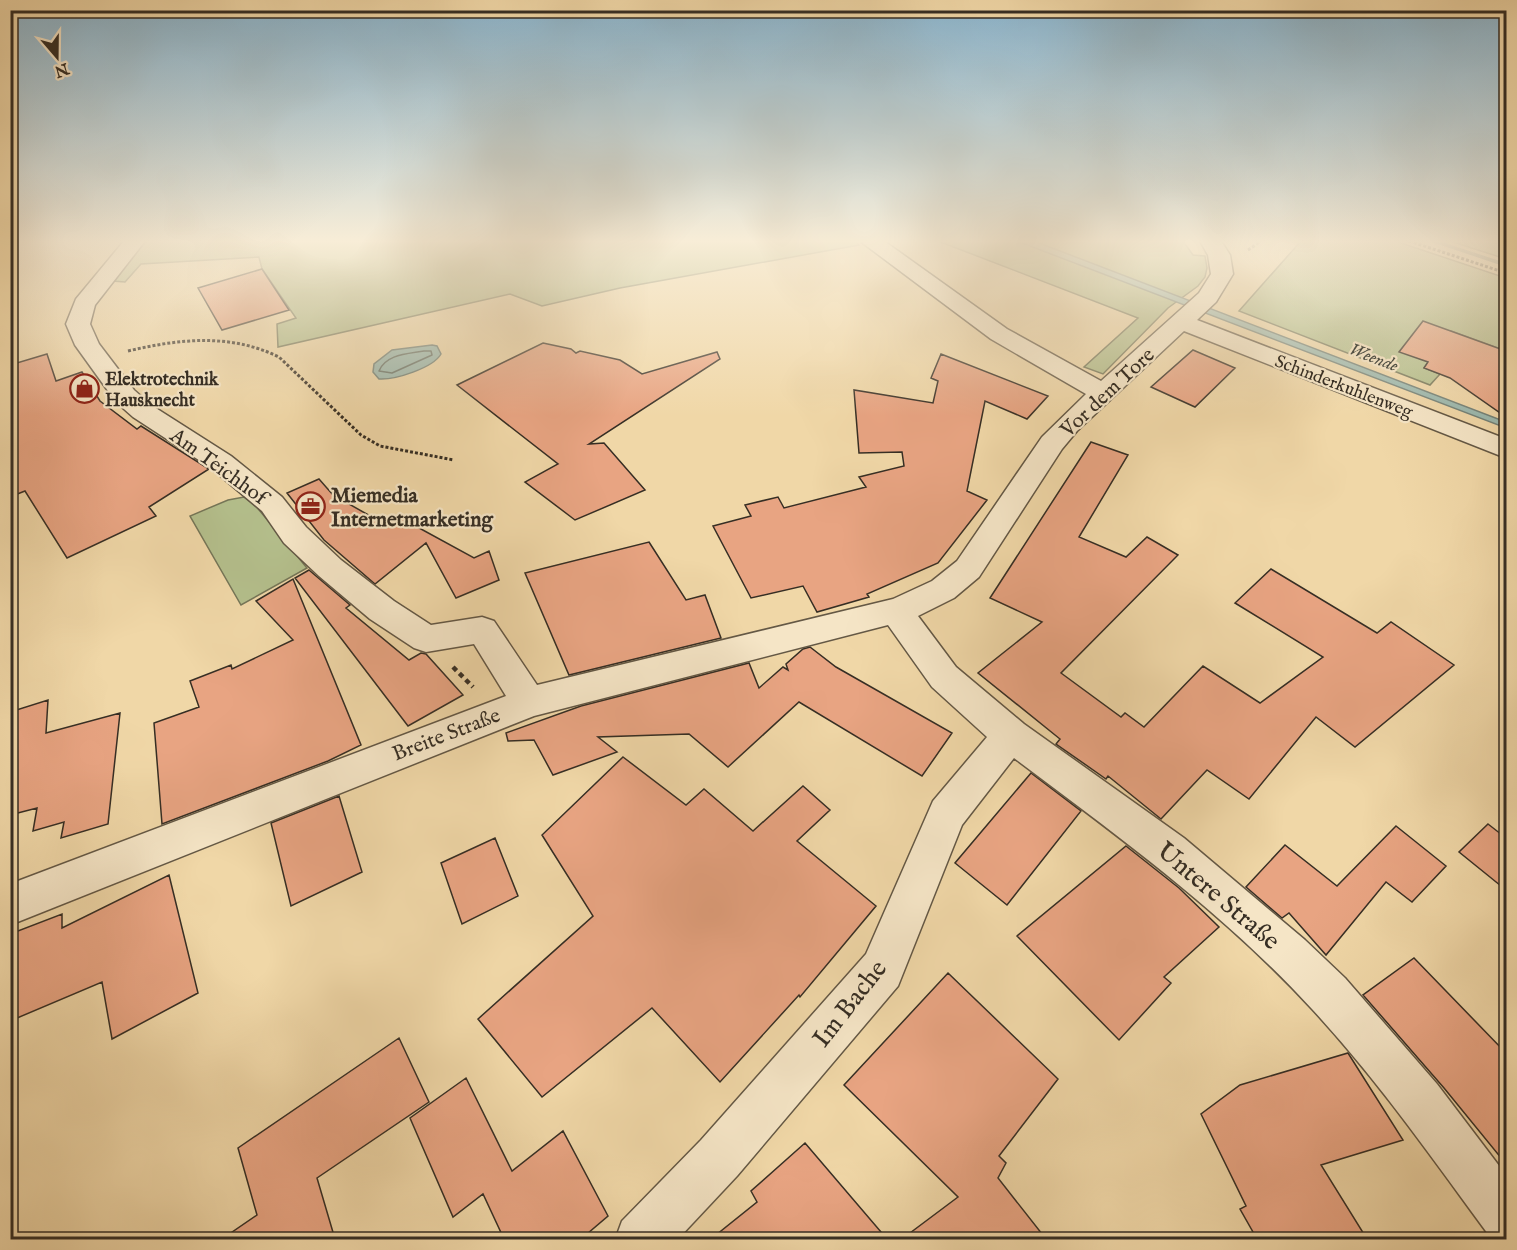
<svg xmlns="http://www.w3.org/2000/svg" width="1517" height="1250" viewBox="0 0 1517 1250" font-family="'IM FELL English',serif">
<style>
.green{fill:#b4bf8c;stroke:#757658;stroke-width:1.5}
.water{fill:#9bb8ae;stroke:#738177;stroke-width:1.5}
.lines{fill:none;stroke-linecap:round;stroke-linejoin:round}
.shore{stroke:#687369;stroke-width:1.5}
.stream{fill:#738177;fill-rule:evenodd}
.building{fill:#e8a482;stroke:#362e24;stroke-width:1.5}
.minor-casing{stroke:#645845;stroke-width:3}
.path-far1{stroke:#362e24;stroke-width:3;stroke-dasharray:3 2;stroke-linecap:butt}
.path{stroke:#362e24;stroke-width:4.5;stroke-dasharray:5 4;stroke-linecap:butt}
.minor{fill:#f5e5c6;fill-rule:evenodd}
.labels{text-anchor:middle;stroke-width:4.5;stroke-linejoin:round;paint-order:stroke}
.far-water-label{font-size:18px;font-style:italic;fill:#4f5046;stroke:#f5e5c6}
.far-poi-label{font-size:18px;font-weight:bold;fill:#362e24;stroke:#f5e5c6;text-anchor:start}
.far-street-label{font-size:18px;fill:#362e24;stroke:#f5e5c6}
.street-label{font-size:21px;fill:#362e24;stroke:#f5e5c6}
.poi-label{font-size:21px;font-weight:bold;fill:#362e24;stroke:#f5e5c6;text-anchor:start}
.near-street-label{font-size:26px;fill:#362e24;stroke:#f5e5c6}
</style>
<rect width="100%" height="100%" fill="#f0d7a7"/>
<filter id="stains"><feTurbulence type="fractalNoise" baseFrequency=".00333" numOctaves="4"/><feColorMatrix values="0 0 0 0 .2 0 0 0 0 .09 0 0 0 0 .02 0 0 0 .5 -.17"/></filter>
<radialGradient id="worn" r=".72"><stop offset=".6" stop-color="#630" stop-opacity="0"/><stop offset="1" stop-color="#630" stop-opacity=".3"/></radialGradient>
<path class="green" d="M145,241H854L859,245L620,288L542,306L510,294L278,347L277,324L296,318L262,269L259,257L141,264L125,282L113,281Z
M938,241H1183L1193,255L1205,256L1207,268L1205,277L1198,286L1168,308L1103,374L1084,367L1138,318Z
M1301,241H1395L1506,278V351L1451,331L1424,368L1440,374L1430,385L1239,311Z
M1450,241H1506V259Z
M244,497L255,505L307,568L241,605L190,516L228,500Z"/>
<path class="water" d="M1017,241H1034L1506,422V428Z
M432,345L437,346L441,354C433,368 395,380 379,379L373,372L374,364L392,350Z"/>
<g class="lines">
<path class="shore" d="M424,351H431L432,355L392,373L379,371C386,354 408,354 424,351Z"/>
<path class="stream" d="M1429,241H1439L1506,263V267Z"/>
</g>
<path class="building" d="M262,269L289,310L222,330L198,288Z
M1423,321L1506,351V417L1450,378L1424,368L1428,362L1399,352Z
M543,343L571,349L576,353L580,351L620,360L642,374L717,352L720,359L589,444L604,443L645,490L575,520L525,482L558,464L457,385Z
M1193,350L1235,368L1195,407L1151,387Z
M47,354L56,381L82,372L100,401L137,429L141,426L209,469L149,507L156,516L67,558L25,491L10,497V365Z
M941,354L1048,396L1027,419L985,401L967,491L987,500L938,563L867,594L869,597L817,612L803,586L751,598L713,526L751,516L745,505L778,497L784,508L866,487L859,477L904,466L902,452L859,453L854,390L933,403L938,381L931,378Z
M1091,442L1128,455L1079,537L1126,557L1147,537L1178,555L1061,673L1121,717L1125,713L1144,727L1203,666L1260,703L1323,657L1235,603L1271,569L1377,633L1391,622L1454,665L1355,747L1316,717L1249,799L1207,770L1161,819L1108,776L1106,779L1056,744L1060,739L978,673L1042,622L990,598Z
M319,479L333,495L388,526L399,517L474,558L489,551L499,580L456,598L426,543L375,584L324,540L287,493Z
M649,542L686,600L705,595L721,638L569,675L525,573Z
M309,570L350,605L346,608L409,660L421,653L426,654L463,695L408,726L295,578Z
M293,579L361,745L328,761L162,824L154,723L199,707L190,681L231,665L232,669L293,640L256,601Z
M810,647L836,667L952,733L922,776L799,702L728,767L689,734L598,737L617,752L553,775L534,740L508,741L506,733L581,706L749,663L759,688L783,667L788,670L786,664L803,649Z
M48,700L46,733L120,713L108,824L61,838L64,822L33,831L37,808L10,815V712Z
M623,757L686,805L704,789L753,831L803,786L830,810L797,841L876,906L800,997L799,995L720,1082L652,1008L542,1097L478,1019L593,916L542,835Z
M1031,773L1081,811L1007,905L955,863Z
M339,796L362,872L291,906L271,823Z
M1488,824L1506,838V890L1459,852Z
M1396,826L1446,866L1412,902L1386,882L1326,955L1289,913L1282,918L1246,887L1285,845L1337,886Z
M495,838L518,896L462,924L441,863Z
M1126,846L1179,888L1219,927L1164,977L1171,983L1119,1040L1017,936Z
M169,875L198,993L112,1039L102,982L10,1021V934L62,914V928Z
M1414,958L1506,1053V1164L1444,1088L1363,995Z
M948,973L1058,1079L999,1156L1006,1163L998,1178L1046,1239H902L958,1197L844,1085Z
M399,1038L429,1102L317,1178L335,1239H222L257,1215L238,1148Z
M1348,1053L1403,1140L1321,1165L1367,1239H1257L1240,1209L1246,1206L1201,1114L1240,1085Z
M466,1078L512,1171L563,1131L608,1216L581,1239H504L483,1194L453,1217L410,1118Z
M805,1143L887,1239H711L757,1202L751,1191Z"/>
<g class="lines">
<defs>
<path id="minor" d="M124,241H145L95,305L90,324L99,344L134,390L151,405L231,456L282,497L306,527L341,560L394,601L431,625L482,617L494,621L537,685L893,599L932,581L957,561L1042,437L1086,394L991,339L860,241H884L1007,329L1101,381L1199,293L1211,274L1208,255L1200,241H1221L1230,255L1233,274L1216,302L1197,320L1506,439V458L1184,331L1077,431L1062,449L979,577L954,598L918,616L956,667L1024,724L1184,838L1305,940L1345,978L1437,1084L1506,1175V1240L1488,1234C1432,1158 1377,1079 1312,1009C1224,913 1118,836 1014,758L962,825L898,986L737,1176L677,1240H615L622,1221L701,1140L866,954L933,801L987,737L932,687L888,625L534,716L10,925V884L506,696L474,644L426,652L414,648L370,619L319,576L284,543L262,511L211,468L133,417L116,402L75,345L66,324L76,299Z"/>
</defs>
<use href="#minor" class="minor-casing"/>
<path class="path-far1" d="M1409,241L1506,273
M1248,250L1261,241
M128,351C179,339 230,333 279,357L361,435L380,446L454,460"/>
<path class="path" d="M453,667L473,687"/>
<use href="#minor" class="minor"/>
</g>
<linearGradient id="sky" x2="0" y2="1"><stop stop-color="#89b6d1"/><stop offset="0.58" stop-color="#f8edd7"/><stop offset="1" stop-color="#f8edd7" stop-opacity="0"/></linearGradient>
<rect width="1517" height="416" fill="url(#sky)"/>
<defs>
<symbol id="shop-ring" viewBox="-11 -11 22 22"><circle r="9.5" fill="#f5e5c6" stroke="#8f2418" stroke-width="1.5"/><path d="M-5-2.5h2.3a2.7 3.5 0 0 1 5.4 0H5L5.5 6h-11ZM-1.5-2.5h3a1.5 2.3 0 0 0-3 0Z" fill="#8f2418"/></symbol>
<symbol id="office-ring" viewBox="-11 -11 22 22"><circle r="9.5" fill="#f5e5c6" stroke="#8f2418" stroke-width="1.5"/><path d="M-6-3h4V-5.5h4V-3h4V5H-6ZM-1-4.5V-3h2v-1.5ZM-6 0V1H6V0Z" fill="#8f2418"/></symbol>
</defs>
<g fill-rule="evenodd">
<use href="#shop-ring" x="68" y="372" width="33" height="33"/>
<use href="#office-ring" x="294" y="490" width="33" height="33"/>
</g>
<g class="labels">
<g class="far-water-label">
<text transform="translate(1374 357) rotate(21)" y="6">Weende</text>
</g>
<g class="far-poi-label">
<text x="105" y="385">Elektrotechnik<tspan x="105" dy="21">Hausknecht</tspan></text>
</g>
<g class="far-street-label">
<text transform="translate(1344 386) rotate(21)" y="6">Schinderkuhlenweg</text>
</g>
<g class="street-label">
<text transform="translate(1107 392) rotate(-43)" y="7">Vor dem Tore</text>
<text transform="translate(219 466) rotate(36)" y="7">Am Teichhof</text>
<text transform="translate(446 734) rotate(-21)" y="7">Breite Straße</text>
</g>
<g class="poi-label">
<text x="331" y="502">Miemedia<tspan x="331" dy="24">Internetmarketing</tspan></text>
</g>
<g class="near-street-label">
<text transform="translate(1219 895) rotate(40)" y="9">Untere Straße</text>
<text transform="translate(849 1003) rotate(-52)" y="9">Im Bache</text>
</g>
</g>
<rect width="1517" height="1250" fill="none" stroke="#f0d7a7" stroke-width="36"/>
<rect x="12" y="12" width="1493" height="1226" fill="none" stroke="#362e24" stroke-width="3"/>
<rect x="18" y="18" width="1481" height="1214" fill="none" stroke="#362e24" stroke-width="1.5"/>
<g transform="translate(57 57) rotate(160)" stroke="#f5e5c6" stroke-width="4.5" paint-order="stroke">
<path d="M0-4.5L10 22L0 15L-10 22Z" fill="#362e24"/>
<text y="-9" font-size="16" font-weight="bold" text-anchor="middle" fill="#362e24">N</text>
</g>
<rect width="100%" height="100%" filter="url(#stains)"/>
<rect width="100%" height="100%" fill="url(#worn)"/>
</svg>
